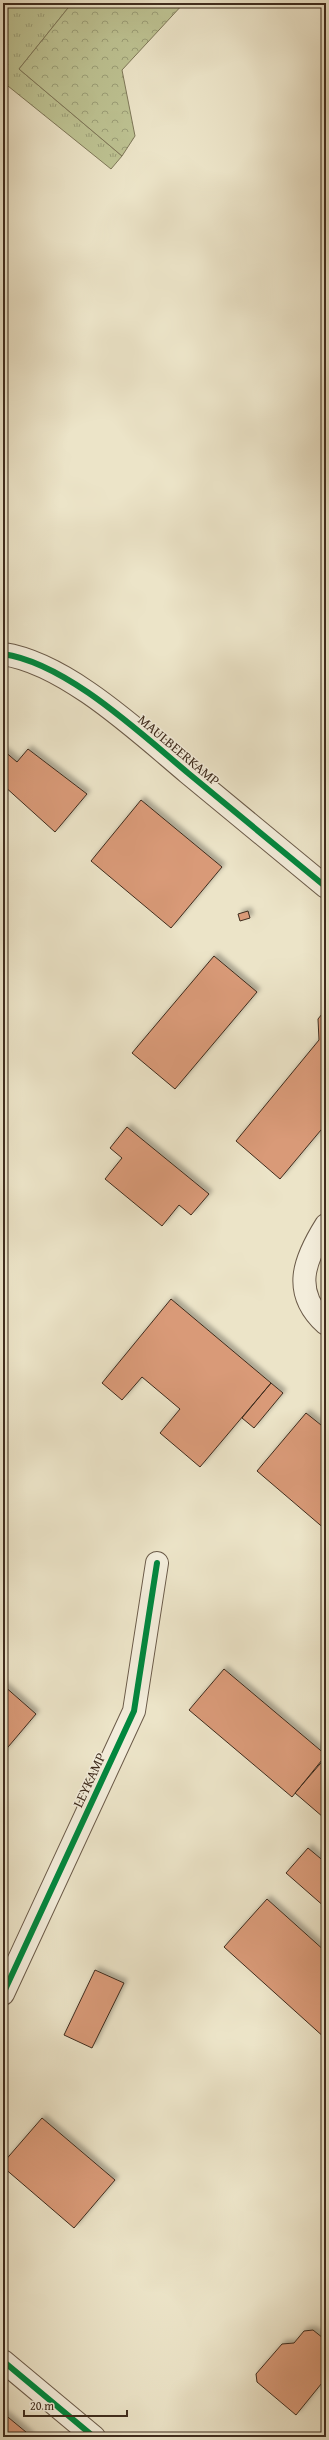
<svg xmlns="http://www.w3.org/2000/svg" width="329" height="2440" viewBox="0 0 329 2440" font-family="'Gentium Book Plus',serif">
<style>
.grass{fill:url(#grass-tufts);stroke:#7e7758}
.forest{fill:url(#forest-crowns);stroke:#7e7758}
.building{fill:#d99a78;stroke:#3f2c1d;filter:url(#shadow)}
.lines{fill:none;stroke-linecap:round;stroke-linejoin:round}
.minor-casing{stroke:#6a5a48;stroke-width:24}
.minor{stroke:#f3eddb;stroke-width:22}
.cycleway-casing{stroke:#f3eddb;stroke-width:8}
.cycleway{stroke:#00873e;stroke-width:6}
.labels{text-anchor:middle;stroke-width:3;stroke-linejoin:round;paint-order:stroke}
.street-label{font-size:14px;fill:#3f2c1d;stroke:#f3eddb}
</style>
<defs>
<pattern id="grass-tufts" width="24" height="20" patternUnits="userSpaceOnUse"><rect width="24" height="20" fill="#bdc292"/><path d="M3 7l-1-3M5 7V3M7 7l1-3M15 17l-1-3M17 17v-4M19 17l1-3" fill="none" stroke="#9b9e77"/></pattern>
<pattern id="forest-crowns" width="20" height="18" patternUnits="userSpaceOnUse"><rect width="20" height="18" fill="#bdc292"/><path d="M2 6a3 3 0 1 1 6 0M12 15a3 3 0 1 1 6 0" fill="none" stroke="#9b9e77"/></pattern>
<filter id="shadow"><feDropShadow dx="3.5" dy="-3.5" stdDeviation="2" flood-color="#0004"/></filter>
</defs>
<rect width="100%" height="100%" fill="#ece4c8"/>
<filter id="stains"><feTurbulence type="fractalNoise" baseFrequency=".005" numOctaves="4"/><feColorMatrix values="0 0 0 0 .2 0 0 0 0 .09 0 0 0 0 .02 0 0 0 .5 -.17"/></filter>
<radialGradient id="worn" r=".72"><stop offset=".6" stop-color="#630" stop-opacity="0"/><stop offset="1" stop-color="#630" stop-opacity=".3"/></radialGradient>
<path class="grass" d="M3,3H72L19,69L122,156L111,169L3,82Z"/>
<path class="forest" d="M72,3H184L122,70L135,136L122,156L19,69Z"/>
<path class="building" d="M28,749L87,794L55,832L3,785V750L17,762Z
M141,800L222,867L171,928L91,861Z
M248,911L250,918L240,921L238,914Z
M214,956L257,992L175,1089L132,1053Z
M326,1009V1124L280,1179L236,1141L319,1040L318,1019Z
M127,1127L209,1194L191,1215L179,1205L162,1226L105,1179L122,1158L110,1148Z
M171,1299L271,1383L200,1467L160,1433L180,1409L142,1377L122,1400L102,1383Z
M271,1383L283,1393L254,1428L242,1418Z
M306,1413L326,1429V1530L257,1471Z
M224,1669L326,1755L292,1797L189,1710Z
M3,1685L36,1714L3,1753Z
M326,1757V1813L323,1817L295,1793Z
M308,1848L326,1863V1908L286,1873Z
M267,1899L326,1952V2039L224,1947Z
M95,1970L124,1983L92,2048L64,2035Z
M42,2118L115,2180L74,2228L3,2167V2163Z
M313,2330L323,2338L326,2348V2378L296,2415L257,2382L256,2374L282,2344L294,2343L304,2331Z
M3,2413L32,2437H3Z"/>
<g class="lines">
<defs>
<path id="minor" d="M3,654C66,663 139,732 188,773C234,811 280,849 326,887
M326,1225C304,1260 291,1292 326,1324
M3,1994L134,1711L157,1563
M3,2361L94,2437"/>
</defs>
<use href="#minor" class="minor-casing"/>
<use href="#minor" class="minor"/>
<defs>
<path id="cycleway" d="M3,654C66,663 139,732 188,773C234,811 280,849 326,887
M3,1994L134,1711L157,1563
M3,2361L94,2437"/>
</defs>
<use href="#cycleway" class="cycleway-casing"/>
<use href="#cycleway" class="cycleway"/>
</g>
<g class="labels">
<g class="street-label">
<text transform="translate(179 750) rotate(40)" y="5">MAULBEERKAMP</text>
<text transform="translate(89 1780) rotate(-65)" y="5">LEYKAMP</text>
</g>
</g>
<rect width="329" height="2440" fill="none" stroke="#ece4c8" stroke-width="16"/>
<rect x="4" y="4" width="321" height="2432" fill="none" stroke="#3f2c1d" stroke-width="2"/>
<rect x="8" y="8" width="313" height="2424" fill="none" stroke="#3f2c1d"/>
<path d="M24 2410v6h103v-6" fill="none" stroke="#3f2c1d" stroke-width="2"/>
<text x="30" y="2410" font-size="12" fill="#3f2c1d" stroke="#f3eddb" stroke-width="3" paint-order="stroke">20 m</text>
<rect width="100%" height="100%" filter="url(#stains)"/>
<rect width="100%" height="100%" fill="url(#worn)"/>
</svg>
